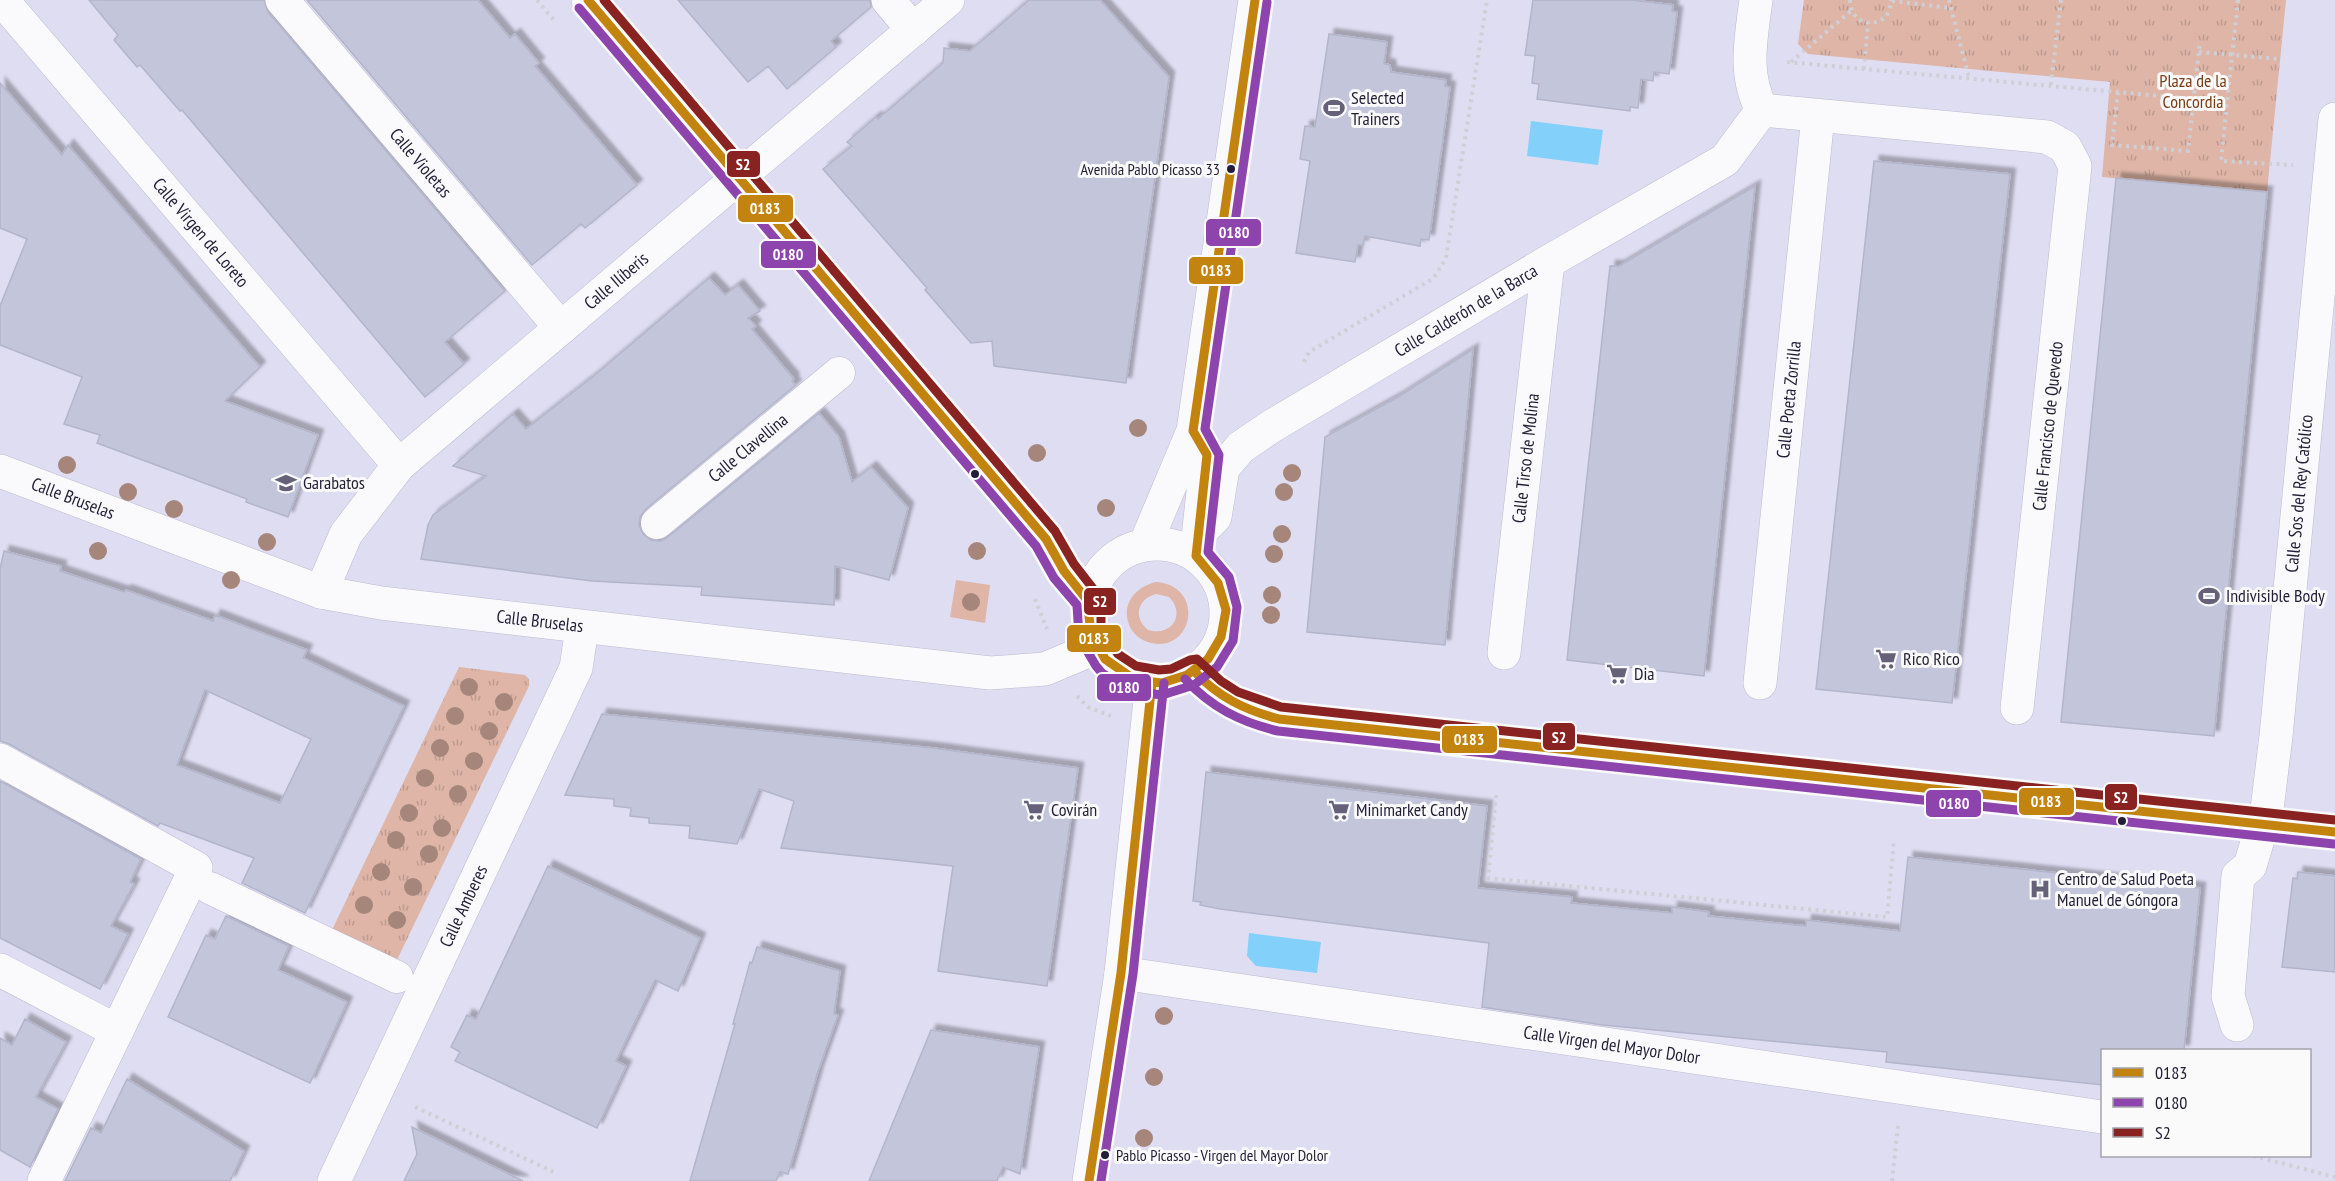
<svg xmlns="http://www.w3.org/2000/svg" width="2335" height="1181" font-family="'PT Sans Narrow',sans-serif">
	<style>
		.park { fill: url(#park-tufts) }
		.garden { fill: #deb5a7; fill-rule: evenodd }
		.water { fill: #83d0fa }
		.building { fill: #c3c6db; stroke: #b3b5ca; stroke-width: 1.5; fill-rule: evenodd; filter: url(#shadow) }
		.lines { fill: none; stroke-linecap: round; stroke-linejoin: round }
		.pedestrian-casing { stroke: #bcbacf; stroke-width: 33 }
		.minor-casing { stroke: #bcbacf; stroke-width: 34 }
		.tertiary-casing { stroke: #bcbacf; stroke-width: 34 }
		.secondary-casing { stroke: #bcbacf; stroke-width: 34 }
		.path { stroke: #d0cfd6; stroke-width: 4; stroke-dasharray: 3 4.5; stroke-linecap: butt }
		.pedestrian { stroke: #fafafd; stroke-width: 32 }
		.minor { stroke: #fafafd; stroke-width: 33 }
		.tertiary { stroke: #fafafd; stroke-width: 33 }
		.secondary { stroke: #fafafd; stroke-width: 33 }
		.bus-1-casing { stroke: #fafafa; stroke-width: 14 }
		.bus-2-casing { stroke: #fafafa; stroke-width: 14 }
		.bus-3-casing { stroke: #fafafa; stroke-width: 14 }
		.bus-1 { stroke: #c2840e; stroke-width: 9 }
		.bus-2 { stroke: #8e44ad; stroke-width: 9 }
		.bus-3 { stroke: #892321; stroke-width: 9 }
		.tree { fill: #a6867b }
		.bus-dot { fill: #231e36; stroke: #fafafa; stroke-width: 2 }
		.labels { text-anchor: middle; stroke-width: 6; stroke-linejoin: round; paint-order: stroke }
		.bus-label { font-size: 16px; fill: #231e36; stroke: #fafafa; text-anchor: end }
		.park-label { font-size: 18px; fill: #773f19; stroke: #fafafa }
		.poi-label { font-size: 18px; fill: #231e36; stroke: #fafafa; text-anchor: start }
		.street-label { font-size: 18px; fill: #231e36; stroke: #fafafa }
		.line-badge { stroke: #fafafa; stroke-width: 2 }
		.badge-label { font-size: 16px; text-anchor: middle; font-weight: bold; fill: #fff }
	</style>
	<defs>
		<pattern id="park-tufts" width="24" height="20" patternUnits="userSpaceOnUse" patternTransform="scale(1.5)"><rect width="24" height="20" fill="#deb5a7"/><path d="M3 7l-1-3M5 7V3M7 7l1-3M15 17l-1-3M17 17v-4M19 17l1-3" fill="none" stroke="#be9b90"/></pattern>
		<filter id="shadow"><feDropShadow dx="5.5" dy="-5.5" stdDeviation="1.5" flood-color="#0004"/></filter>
	</defs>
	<rect width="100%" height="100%" fill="#dfddf2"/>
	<path class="park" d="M1804,0H2286L2267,192L2102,177L2110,82L1808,54L1798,44Z
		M459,667L525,675L529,679V686L396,962L331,932Z"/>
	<path class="garden" d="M956,580L990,585L985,623L950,617Z
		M1156,582C1206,586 1193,653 1151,643C1142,641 1134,635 1130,627C1120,605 1135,587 1156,582ZM1156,594L1169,597C1186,614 1172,637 1148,630C1133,618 1137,599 1156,594Z"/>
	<path class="water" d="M1531,121L1603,130L1598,165L1527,156Z
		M1249,933L1321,942L1317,973L1256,966L1247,956Z"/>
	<path class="building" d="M89,0H264L268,12L505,291L445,342L464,364L425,397L182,110L180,111L140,65L137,67L114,40L118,35Z
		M307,0H478L510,38L515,34L539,63L535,66L637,185L585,228L581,224L532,265Z
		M678,0H870L871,7L831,41L836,47L787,89L768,66L748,82Z
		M1029,0H1100L1169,77L1126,383L994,366L992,341L971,343L925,290L927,288L823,169L852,146L847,142L876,117L878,119L943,63L944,48L970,51Z
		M1533,0H1631L1673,5L1672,11L1677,12L1669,74L1654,72L1653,81L1641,79L1638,108L1630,107V111L1537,99L1539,84L1532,83L1535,56L1525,55Z
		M1329,34L1387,42L1384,64L1390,65L1391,72L1446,80L1445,86L1450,87L1429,240L1421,239L1420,246L1365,236L1363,245H1358L1355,262L1296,253L1310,161L1300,159L1305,126L1315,127Z
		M0,83L62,155L68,145L260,367L225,401L318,435L288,517L246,502L247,499L97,443L100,435L64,424L82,377L0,345V306L27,239L0,228Z
		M1874,161L2010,174L1952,703L1816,689Z
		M2116,178L2267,192L2214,736L2061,722Z
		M1755,186L1704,676L1567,660L1610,266H1619Z
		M709,278L725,295L738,285L760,311L748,318L756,326L752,329L794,379L792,381L796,385L646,509L640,517L639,525L643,534L651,540L661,541L668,537L819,413L839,437L852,482L871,467L908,508L889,580L835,566L834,605L701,595L702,587L592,581L421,559L428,525L433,515L486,476L453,466L513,414L526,429L595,375Z
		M1473,349L1445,645L1307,632L1325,437L1398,397Z
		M4,551L61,566L60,571L124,592L126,590L213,621L215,615L307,650L303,658L404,706L305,913L242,883L254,858L160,823L158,826L9,744L0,741V569ZM205,690L311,739L280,803L177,765Z
		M602,714L933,748L1078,768L1047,986L938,971L953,866L781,848L794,801L759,789L737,844L689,838L690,826L649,823V818L630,816L631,808L614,806V799L565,795Z
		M1206,772L1487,806L1478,888L1572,897L1571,903L1672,913V907L1709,912L1708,916L1806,926V920L1900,931L1908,857L2200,888L2184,1050H2103V1085L1886,1062L1887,1052L1603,1025L1482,1007L1489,943L1220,909L1200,905L1201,902L1193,901Z
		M0,781L141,859L130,882L134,884L111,926L128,934L100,989L0,938Z
		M548,866L700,938L678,991L655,980L616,1061L626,1066L597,1128L455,1061L460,1052L451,1047L467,1015L476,1019Z
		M2298,872L2335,876V972L2282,967L2293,878L2297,879Z
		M226,916L289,946L278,970L347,1002L310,1083L168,1017L206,935L215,939Z
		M757,947L840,971L834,1014L838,1015L818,1071L788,1174L780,1172L776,1181H690L735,1024H733L750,962L752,963Z
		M25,1019L66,1042L36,1097L58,1109L30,1167L0,1150V1038L12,1045Z
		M931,1030L1039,1047L1020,1174L1003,1167L997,1181H869Z
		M127,1079L244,1151L230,1181H65L91,1128L101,1133Z
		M412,1127L523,1181H404L417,1154Z"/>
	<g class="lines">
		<defs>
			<g id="pedestrian">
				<path id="s1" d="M657,523L839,373"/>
				<path d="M210,888L397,977"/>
			</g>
			<g id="minor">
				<path id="s2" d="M2,0L399,465"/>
				<path id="s3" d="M282,0L561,328"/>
				<path d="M888,0L913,30"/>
				<path d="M1756,0C1751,38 1743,75 1762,110"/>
				<path d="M1762,110L2047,137L2065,147L2075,166L2017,708"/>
				<path id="s4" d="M1204,528L1215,517L1223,468L1241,447L1272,426L1548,262L1725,160L1762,110"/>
				<path id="s5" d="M321,592L346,534L399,465L948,0"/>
				<path id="s6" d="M1504,653L1548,262"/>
				<path id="s7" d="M1760,683L1818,116"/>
				<path d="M0,760L196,868L44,1181"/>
				<path d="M0,970L117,1031"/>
				<path id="s8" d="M334,1181L576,668L582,628"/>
			</g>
			<g id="tertiary">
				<path id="s9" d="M0,471L321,592L381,603L990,673L1045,669L1097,647"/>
				<path id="s10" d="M1121,973L2102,1117"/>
				<path id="s11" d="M2237,1025L2228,996L2238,876L2250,866L2267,809L2276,736L2335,119"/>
			</g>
			<path id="secondary" d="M588,0L1034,525L1046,539L1065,573L1089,602
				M1193,431L1207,455L1196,556
				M1088 613a69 69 0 1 1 138 0a69 69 0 1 1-138 0Z
				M1145,545L1193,431L1255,0
				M1194,671C1220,701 1242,710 1279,719L2335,832
				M1089,1181L1121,973L1152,682"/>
		</defs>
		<use href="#pedestrian" class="pedestrian-casing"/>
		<use href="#minor" class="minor-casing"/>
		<use href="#tertiary" class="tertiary-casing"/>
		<use href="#secondary" class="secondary-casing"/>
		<path class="path" d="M537,0L554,20
			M1850,0C1850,30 1891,31 1891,0
			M1949,0L1969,78
			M2238,0L2221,161L2293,165
			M1892,1L1951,8
			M2199,52L2280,59
			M1787,62L2194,99
			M1791,62L1851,11
			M1864,69L1868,23
			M2051,85L2061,0
			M2118,92L2112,145L2188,151L2200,41
			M1304,362L1309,352L1434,278L1446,258L1487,0
			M1035,599L1047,629
			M1077,696L1088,707L1111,716
			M1496,795L1488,878L1887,917L1894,840
			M415,1107L556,1173
			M2253,1156L2335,1177
			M1892,1181L1898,1126"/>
		<use href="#pedestrian" class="pedestrian"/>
		<use href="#minor" class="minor"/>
		<use href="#tertiary" class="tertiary"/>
		<use href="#secondary" class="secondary"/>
		<defs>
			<path id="bus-1" d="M588,0L1046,539L1064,571L1087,600L1091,633L1105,659L1135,680L1162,683L1187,675L1208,659L1221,637L1226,610L1218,583L1196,556L1207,455L1193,431L1255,0
				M1194,671C1218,697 1245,710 1279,719L2335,832
				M1089,1181L1121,973L1152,682"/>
			<path id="bus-2" d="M579,8L1036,546L1054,578L1077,605L1079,637L1096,666L1102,673L1130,691L1162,695L1194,685L1217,667L1233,641L1237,607L1229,577L1208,552L1219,455L1205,429L1267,2
				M1185,679C1211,707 1240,722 1278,731L2334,844
				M1101,1181L1133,974L1164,683"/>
			<path id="bus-3" d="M604,0L1055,531L1074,564L1098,595L1101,605V624L1105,636L1118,654L1136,666L1159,670L1171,669L1190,660L1197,659L1221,681L1238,692L1281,707L2335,820"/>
		</defs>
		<use href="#bus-1" class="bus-1-casing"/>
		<use href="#bus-2" class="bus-2-casing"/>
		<use href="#bus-3" class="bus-3-casing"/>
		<use href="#bus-1" class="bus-1"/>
		<use href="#bus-2" class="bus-2"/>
		<use href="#bus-3" class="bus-3"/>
	</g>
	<g class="tree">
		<circle cx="1138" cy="428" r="9"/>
		<circle cx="1037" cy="453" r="9"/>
		<circle cx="67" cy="465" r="9"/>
		<circle cx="1292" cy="473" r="9"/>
		<circle cx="128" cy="492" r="9"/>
		<circle cx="1284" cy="492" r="9"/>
		<circle cx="1106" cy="508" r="9"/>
		<circle cx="174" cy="509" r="9"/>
		<circle cx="1282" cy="534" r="9"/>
		<circle cx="267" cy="542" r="9"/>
		<circle cx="98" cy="551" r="9"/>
		<circle cx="977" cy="551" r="9"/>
		<circle cx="1274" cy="554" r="9"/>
		<circle cx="231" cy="580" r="9"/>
		<circle cx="1272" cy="595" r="9"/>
		<circle cx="971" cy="602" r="9"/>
		<circle cx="1271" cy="615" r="9"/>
		<circle cx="469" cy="687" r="9"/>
		<circle cx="504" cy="702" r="9"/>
		<circle cx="455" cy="716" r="9"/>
		<circle cx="489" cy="731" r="9"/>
		<circle cx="440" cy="748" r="9"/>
		<circle cx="474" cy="761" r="9"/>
		<circle cx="425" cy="778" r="9"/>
		<circle cx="458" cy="794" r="9"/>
		<circle cx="409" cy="813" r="9"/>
		<circle cx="442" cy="828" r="9"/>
		<circle cx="396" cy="840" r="9"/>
		<circle cx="429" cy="854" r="9"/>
		<circle cx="381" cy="872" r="9"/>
		<circle cx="413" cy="887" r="9"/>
		<circle cx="364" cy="905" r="9"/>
		<circle cx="397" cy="920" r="9"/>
		<circle cx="1164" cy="1016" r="9"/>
		<circle cx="1154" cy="1077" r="9"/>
		<circle cx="1144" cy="1138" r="9"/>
	</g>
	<defs>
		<symbol id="stadium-bare" viewBox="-9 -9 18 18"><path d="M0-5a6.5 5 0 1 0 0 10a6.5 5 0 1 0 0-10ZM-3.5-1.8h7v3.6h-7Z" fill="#656178" stroke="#fafafa" stroke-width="2.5" paint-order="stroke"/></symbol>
		<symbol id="school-bare" viewBox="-9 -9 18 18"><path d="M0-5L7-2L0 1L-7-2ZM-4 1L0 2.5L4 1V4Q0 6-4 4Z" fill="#656178" stroke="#fafafa" stroke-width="2.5" paint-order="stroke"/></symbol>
		<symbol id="supermarket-bare" viewBox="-9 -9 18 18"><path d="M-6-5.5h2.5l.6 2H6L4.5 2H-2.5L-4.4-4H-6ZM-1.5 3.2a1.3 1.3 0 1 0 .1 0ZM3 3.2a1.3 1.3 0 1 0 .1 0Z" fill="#656178" stroke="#fafafa" stroke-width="2.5" paint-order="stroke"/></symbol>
		<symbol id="hospital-bare" viewBox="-9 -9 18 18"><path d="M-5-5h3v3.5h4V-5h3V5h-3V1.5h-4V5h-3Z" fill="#656178" stroke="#fafafa" stroke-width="2.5" paint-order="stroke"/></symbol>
	</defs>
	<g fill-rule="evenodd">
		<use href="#stadium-bare" x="1319" y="93" width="30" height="30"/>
		<use href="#school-bare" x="271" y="468" width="30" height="30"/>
		<use href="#stadium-bare" x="2194" y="581" width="30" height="30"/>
		<use href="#supermarket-bare" x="1871" y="644" width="30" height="30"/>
		<use href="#supermarket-bare" x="1602" y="659" width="30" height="30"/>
		<use href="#supermarket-bare" x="1019" y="795" width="30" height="30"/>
		<use href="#supermarket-bare" x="1324" y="795" width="30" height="30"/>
		<use href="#hospital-bare" x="2025" y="874" width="30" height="30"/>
	</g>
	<g class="bus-dot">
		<circle cx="1231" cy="169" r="5"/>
		<circle cx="975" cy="474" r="5"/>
		<circle cx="2122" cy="821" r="5"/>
		<circle cx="1105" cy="1155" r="5"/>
	</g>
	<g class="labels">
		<g class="bus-label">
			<text x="1220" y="175">Avenida Pablo Picasso 33</text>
			<text x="1116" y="1161" text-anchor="start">Pablo Picasso - Virgen del Mayor Dolor</text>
		</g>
		<g class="park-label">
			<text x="2193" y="87">Plaza de la<tspan x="2193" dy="21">Concordia</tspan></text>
		</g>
		<g class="poi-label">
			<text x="1351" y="104">Selected<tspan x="1351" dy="21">Trainers</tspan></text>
			<text x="303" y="489">Garabatos</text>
			<text x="2226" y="602">Indivisible Body</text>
			<text x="1903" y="665">Rico Rico</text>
			<text x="1634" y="680">Dia</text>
			<text x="1051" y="816">Covirán</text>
			<text x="1356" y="816">Minimarket Candy</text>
			<text x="2057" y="885">Centro de Salud Poeta<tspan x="2057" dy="21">Manuel de Góngora</tspan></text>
		</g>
		<g class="street-label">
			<text dy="6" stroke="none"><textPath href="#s3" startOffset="214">Calle Violetas</textPath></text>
			<text dy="6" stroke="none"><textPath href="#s2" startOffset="306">Calle Virgen de Loreto</textPath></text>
			<text dy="6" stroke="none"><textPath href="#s5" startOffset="435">Calle Ilíberis</textPath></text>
			<text dy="6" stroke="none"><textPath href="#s4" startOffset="356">Calle Calderón de la Barca</textPath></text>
			<text dy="6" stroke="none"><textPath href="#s7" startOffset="285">Calle Poeta Zorrilla</textPath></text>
			<text transform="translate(2048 426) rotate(-84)" y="6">Calle Francisco de Quevedo</text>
			<text dy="6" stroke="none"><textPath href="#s1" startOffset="118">Calle Clavellina</textPath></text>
			<text dy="6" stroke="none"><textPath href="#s6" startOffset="196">Calle Tirso de Molina</textPath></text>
			<text dy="6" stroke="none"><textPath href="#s11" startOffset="543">Calle Sos del Rey Católico</textPath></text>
			<text dy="6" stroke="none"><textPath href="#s9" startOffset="78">Calle Bruselas</textPath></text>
			<text dy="6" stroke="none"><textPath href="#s9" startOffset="564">Calle Bruselas</textPath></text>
			<text dy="6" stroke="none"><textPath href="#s8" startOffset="304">Calle Amberes</textPath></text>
			<text dy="6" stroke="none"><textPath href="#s10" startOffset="496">Calle Virgen del Mayor Dolor</textPath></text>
		</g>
	</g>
	<g class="line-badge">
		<rect x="726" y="150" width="35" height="28" rx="6" fill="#892321"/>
		<rect x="737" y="194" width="57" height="29" rx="6" fill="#c2840e"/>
		<rect x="1205" y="218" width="57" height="29" rx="6" fill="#8e44ad"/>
		<rect x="760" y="240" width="57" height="29" rx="6" fill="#8e44ad"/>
		<rect x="1188" y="256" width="56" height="29" rx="6" fill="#c2840e"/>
		<rect x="1083" y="587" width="34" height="29" rx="6" fill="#892321"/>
		<rect x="1066" y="624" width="56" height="29" rx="6" fill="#c2840e"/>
		<rect x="1096" y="673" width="56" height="29" rx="6" fill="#8e44ad"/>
		<rect x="1542" y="722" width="34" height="29" rx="6" fill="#892321"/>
		<rect x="1441" y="725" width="57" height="29" rx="6" fill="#c2840e"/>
		<rect x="2104" y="783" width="34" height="28" rx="6" fill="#892321"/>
		<rect x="2018" y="787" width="57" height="29" rx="6" fill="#c2840e"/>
		<rect x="1925" y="789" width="57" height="29" rx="6" fill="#8e44ad"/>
	</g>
	<g class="badge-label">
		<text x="743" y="170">S2</text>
		<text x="765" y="214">0183</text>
		<text x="1234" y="238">0180</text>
		<text x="788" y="260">0180</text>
		<text x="1216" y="276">0183</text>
		<text x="1100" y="607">S2</text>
		<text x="1094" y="644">0183</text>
		<text x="1124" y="693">0180</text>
		<text x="1559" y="743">S2</text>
		<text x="1469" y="745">0183</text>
		<text x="2121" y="803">S2</text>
		<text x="2046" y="807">0183</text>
		<text x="1954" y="809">0180</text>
	</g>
	<rect x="2101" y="1049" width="210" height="108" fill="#fafafa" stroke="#a4a2ac" stroke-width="1.5"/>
	<rect x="2113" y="1068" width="30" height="9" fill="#c2840e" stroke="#a4a2ac" stroke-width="1.5"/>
	<text x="2155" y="1079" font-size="18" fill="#231e36">0183</text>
	<rect x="2113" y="1098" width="30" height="9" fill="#8e44ad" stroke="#a4a2ac" stroke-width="1.5"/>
	<text x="2155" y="1109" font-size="18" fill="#231e36">0180</text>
	<rect x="2113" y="1128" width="30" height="9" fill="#892321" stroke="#a4a2ac" stroke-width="1.5"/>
	<text x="2155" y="1139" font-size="18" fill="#231e36">S2</text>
</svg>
